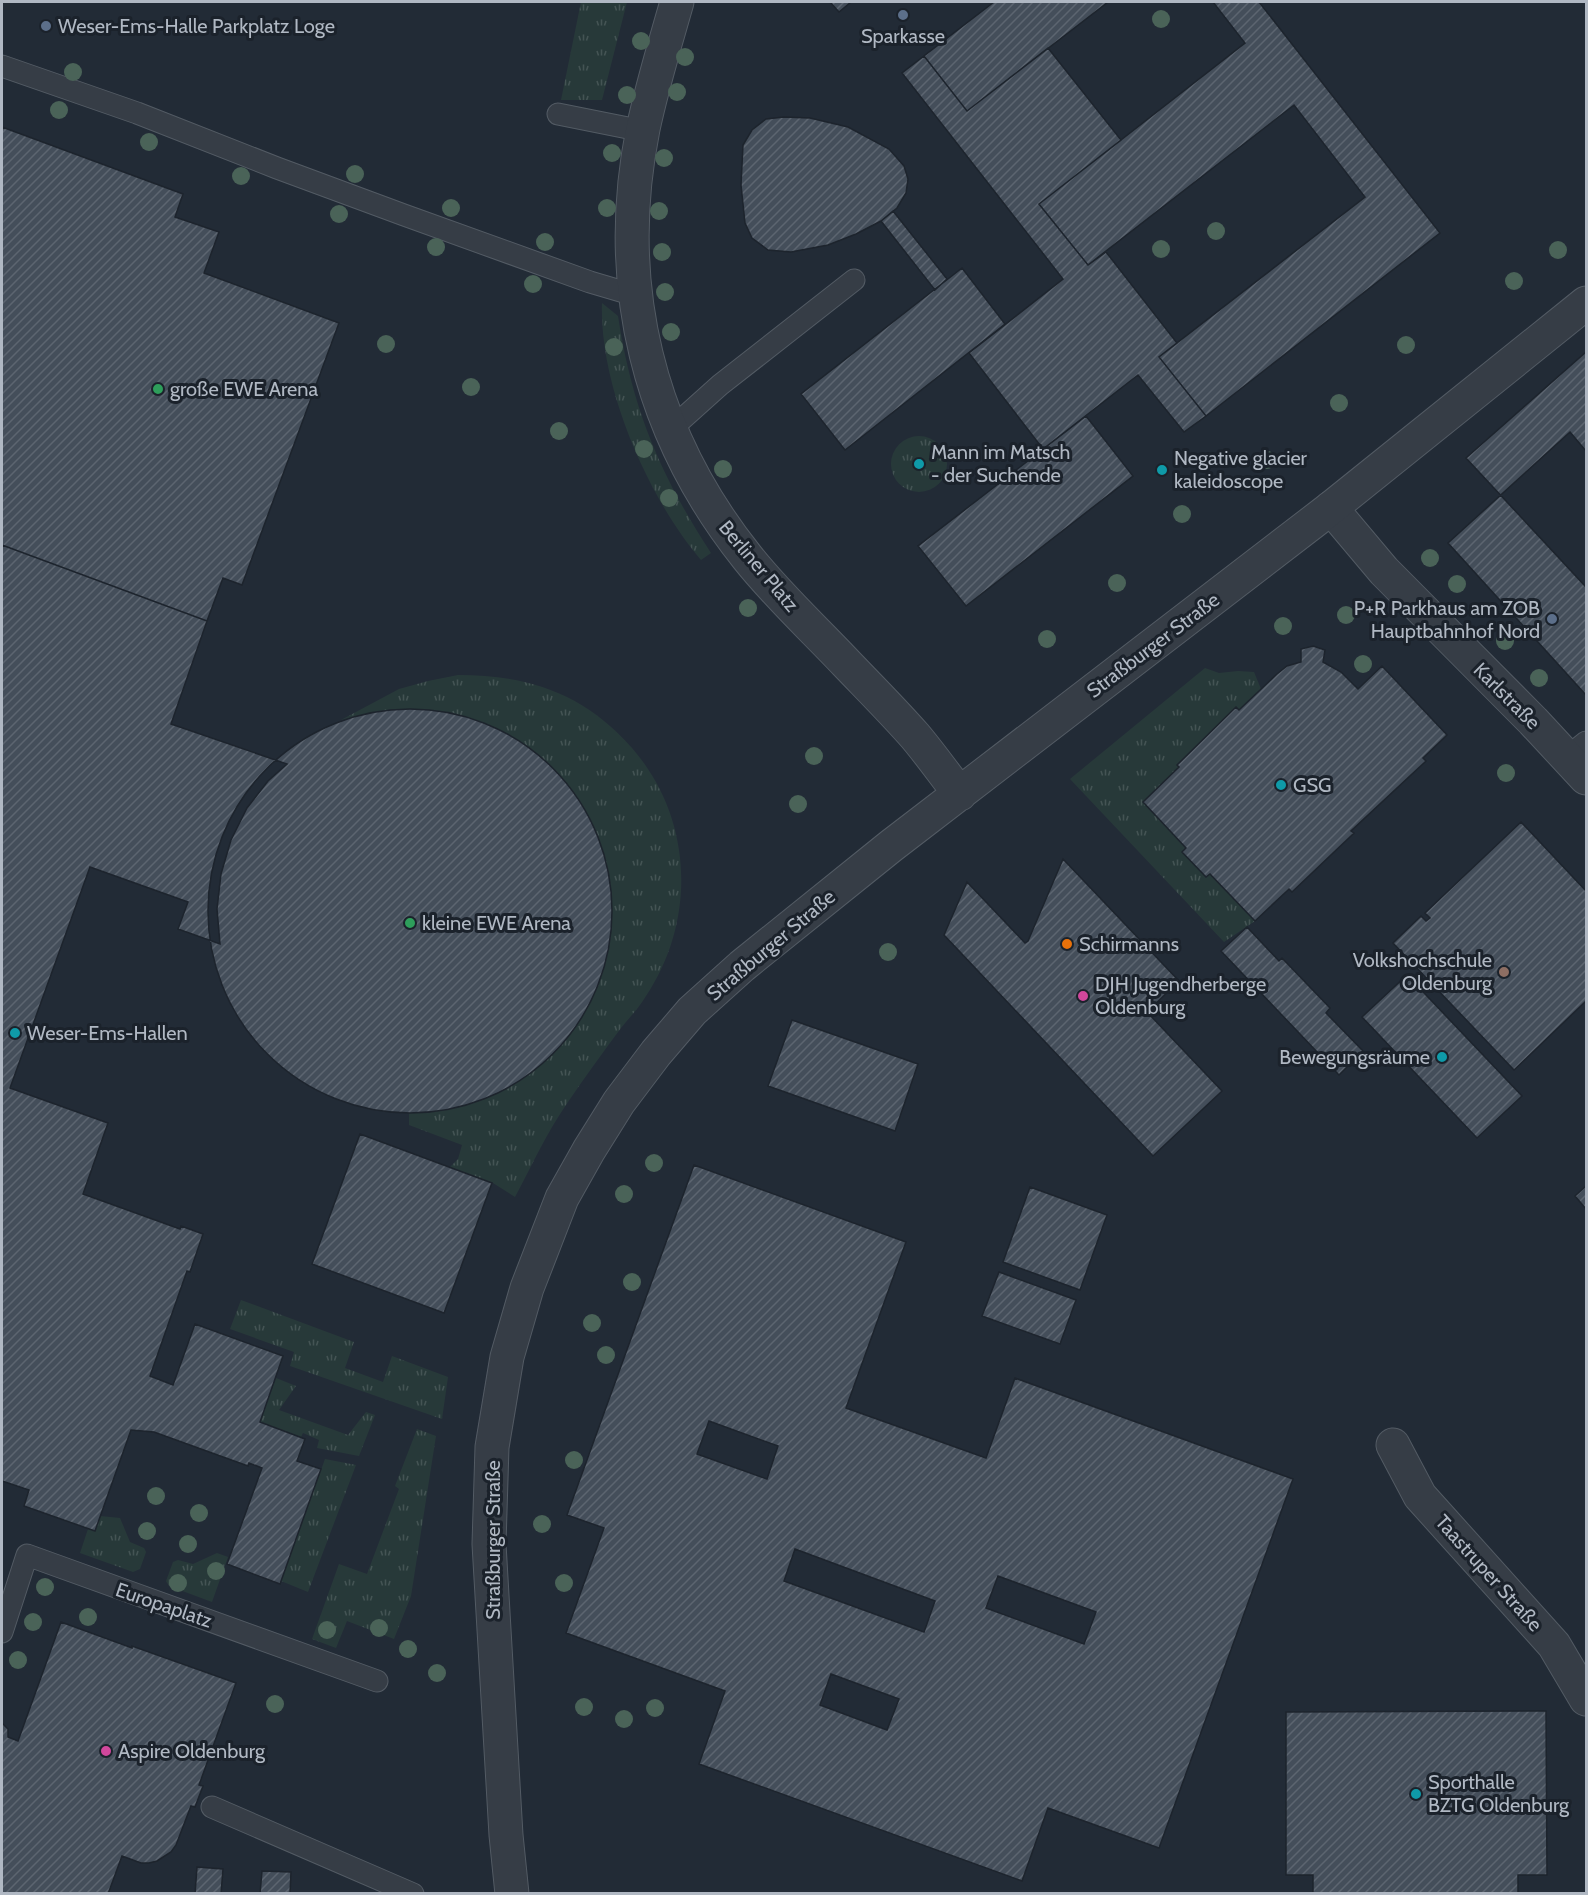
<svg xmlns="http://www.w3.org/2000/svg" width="1588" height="1895" font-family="Cabin,sans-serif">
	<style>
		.grass { fill: url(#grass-tufts) }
		.building { fill: url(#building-hatch); stroke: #1d242d; stroke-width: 1.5; fill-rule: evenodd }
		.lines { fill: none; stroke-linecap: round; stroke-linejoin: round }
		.service-casing { stroke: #535b64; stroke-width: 23 }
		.minor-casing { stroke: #535b64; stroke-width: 35 }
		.tertiary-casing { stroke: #535b64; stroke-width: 35 }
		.service { stroke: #363d46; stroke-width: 21 }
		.minor { stroke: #363d46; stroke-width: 33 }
		.tertiary { stroke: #363d46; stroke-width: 33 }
		.tree { fill: #4a6358 }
		.service-dot { fill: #5c6f8a; stroke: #1b222b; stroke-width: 2 }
		.leisure-dot { fill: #2e9e5b; stroke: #1b222b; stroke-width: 2 }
		.culture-dot { fill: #0f9aa8; stroke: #1b222b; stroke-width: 2 }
		.food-dot { fill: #e8710a; stroke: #1b222b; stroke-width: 2 }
		.education-dot { fill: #8d6e63; stroke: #1b222b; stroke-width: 2 }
		.hotel-dot { fill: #d1479c; stroke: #1b222b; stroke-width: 2 }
		.labels { text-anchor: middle; stroke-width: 6; stroke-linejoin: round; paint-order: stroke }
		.poi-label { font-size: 20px; fill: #b0b8c3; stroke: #1b222b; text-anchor: start }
		.street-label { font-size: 20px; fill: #b0b8c3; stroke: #1b222b }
	</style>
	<defs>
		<pattern id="grass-tufts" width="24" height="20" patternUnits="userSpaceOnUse" patternTransform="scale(1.5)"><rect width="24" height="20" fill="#273939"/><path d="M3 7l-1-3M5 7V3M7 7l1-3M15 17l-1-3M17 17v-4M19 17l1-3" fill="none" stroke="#445454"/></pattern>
		<pattern id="building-hatch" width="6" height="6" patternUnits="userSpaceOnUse" patternTransform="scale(1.5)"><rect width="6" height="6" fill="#444e5a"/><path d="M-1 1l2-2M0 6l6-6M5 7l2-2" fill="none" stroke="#5c6570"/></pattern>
	</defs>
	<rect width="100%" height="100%" fill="#222b36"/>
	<path class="grass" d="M581,2H627L602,100H561Z
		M602,303L618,316C632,408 660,475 711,553L701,560C648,498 599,386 602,303Z
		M891 464a28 28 0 1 1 56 0a28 28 0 1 1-56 0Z
		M1205,668L1219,673L1238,671L1254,672L1261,689L1239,710L1236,708L1177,765L1179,767L1143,802L1186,848L1183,852L1206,877L1210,874L1255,921L1224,942L1070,779Z
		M458,675C528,675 584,693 632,748C693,818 697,919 646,996C639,1008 629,1018 621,1028C603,1052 585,1077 568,1102C547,1132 532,1165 515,1197L493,1183L450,1167L458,1159L462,1145L409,1125V1113C427,1112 445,1111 463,1106C530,1088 585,1032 604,965C614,929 612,888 603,853C599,839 591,824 584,811C546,748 483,710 408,709C386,708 363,714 341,720L399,689L428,681Z
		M241,1300L354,1342L345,1368L383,1382L392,1356L448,1377L442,1419L290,1366L294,1352L230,1329Z
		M276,1378L296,1386L279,1410L348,1435L366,1412L375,1415L359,1456L317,1448L319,1440L303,1433L301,1437L260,1422Z
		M417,1429L436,1436L411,1596L394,1639L347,1621L336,1648L312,1639L339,1564L367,1574L399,1489L395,1486Z
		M325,1459L356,1465L308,1592L281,1581Z
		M100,1516L120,1518L130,1542L144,1548L146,1552L140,1569L133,1572L80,1553L88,1529L95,1531Z
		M217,1553L228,1557L212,1602L169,1586L166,1581L173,1562L178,1560L193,1564Z"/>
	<path class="building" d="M830,2H851L839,12Z
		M994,2H1108L967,111L924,56Z
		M1213,2H1259L1440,233L1206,416L1159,357L1365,197L1294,105L1088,265L1039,204L1245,43Z
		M1048,48L1121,140L1039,204L1088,265L1106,252L1177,343L1159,357L1206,416L1184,432L1138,375L1043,449L969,353L1063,279L902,73L924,56L967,111Z
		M784,117L810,118L848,127L889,149L904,166L908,179L906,193L897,208L881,221L856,234L828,245L791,252L768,250L752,238L745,223L741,185L743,145L752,130L766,119Z
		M2,127L183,194L175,217L219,232L204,273L339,323L242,585L223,578L207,621L2,545Z
		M893,211L947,279L935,290L881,221Z
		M962,268L1005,324L845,450L801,394Z
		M1586,352V587L1466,458Z
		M1086,416L1133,476L966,606L918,546Z
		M1570,432L1586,451V695L1448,543Z
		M2,545L207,621L171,724L287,764L268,781L247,808L231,840L221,874L217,909L220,944L178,929L188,902L90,867L10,1088L108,1123L83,1194L180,1229L181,1226L203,1234L190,1272L187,1271L150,1376L173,1385L195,1324L283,1356L260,1422L305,1439L297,1461L321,1469L280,1584L227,1564L262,1468L249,1463L248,1466L154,1432L131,1430L95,1531L24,1506L29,1490L2,1481Z
		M1313,646L1325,650L1323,662L1341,672L1358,689L1382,666L1447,735L1423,758L1426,761L1351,831L1354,833L1292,892L1289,889L1255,921L1210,874L1206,877L1182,852L1186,848L1143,802L1179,767L1177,765L1236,707L1239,710L1277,674L1287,666L1301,662V649Z
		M208 911a202 202 0 1 1 404 0a202 202 0 1 1-404 0Z
		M1521,822L1586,891V1001L1514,1070L1393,943L1421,916L1426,921L1430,918L1425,913Z
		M1063,859L1179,981L1147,1012L1222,1091L1153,1156L944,935L967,882L1025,943L1028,941Z
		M1247,927L1279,961L1282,958L1330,1008L1326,1013L1363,1051L1339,1075L1221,951Z
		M1407,975L1522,1096L1477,1138L1362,1017Z
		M792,1020L918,1064L895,1131L768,1086Z
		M360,1134L492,1183L444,1313L312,1264Z
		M694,1165L906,1242L846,1408L986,1458L1015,1378L1293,1479L1159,1848L1048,1808L1022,1881L699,1764L725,1691L566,1633L604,1528L567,1515ZM709,1421L778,1446L767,1479L697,1454ZM795,1549L935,1601L924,1632L784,1581ZM998,1576L1096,1612L1084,1644L986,1608ZM831,1674L899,1699L887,1730L820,1705Z
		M1586,1186V1209L1575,1196Z
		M1030,1187L1107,1215L1080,1290L1003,1262Z
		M999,1272L1076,1300L1060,1344L982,1316Z
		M61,1622L132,1648V1646L236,1683L199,1785L203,1786L195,1807L191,1806L176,1845L171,1852L157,1861L149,1863H141L122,1856L108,1894H2V1723L8,1729V1737L18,1741Z
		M1546,1711L1547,1875H1518V1894H1313V1875H1286V1712Z
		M197,1867L223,1869L221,1894H195Z
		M262,1871L291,1872L290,1894H260Z"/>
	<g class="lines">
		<defs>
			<path id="service" d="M2,66L137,113L277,168L404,215L590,282L634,295
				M558,114L643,131
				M671,429L720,385L854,280
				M1566,758L1586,742
				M2,1632L27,1555L377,1681
				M212,1807L413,1894"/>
			<path id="minor" d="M1331,508L1384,571L1533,721L1586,778
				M1393,1445L1420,1496L1554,1645L1586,1699"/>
			<path id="tertiary" d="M677,2C665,44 652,86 643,129C612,284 648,433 747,557C777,595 813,628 846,663C869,687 893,711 915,736C931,755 945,775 960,794
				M512,1894L506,1835L489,1544L492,1447L507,1357L527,1288L562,1198L589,1150L619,1102L656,1053L692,1011L742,966L891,846L1331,508L1586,303"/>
		</defs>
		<use href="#service" class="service-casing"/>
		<use href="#minor" class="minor-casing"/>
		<use href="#tertiary" class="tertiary-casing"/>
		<use href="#service" class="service"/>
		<use href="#minor" class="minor"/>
		<use href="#tertiary" class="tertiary"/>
	</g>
	<g class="tree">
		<circle cx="1161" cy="19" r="9"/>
		<circle cx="641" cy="41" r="9"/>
		<circle cx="685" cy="57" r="9"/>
		<circle cx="73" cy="72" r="9"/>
		<circle cx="677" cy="92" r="9"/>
		<circle cx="627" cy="95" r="9"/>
		<circle cx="59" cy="110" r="9"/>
		<circle cx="149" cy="142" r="9"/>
		<circle cx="612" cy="153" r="9"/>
		<circle cx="664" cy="158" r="9"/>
		<circle cx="355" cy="174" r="9"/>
		<circle cx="241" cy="176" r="9"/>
		<circle cx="451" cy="208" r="9"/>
		<circle cx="607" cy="208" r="9"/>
		<circle cx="659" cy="211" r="9"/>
		<circle cx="339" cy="214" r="9"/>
		<circle cx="1216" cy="231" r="9"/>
		<circle cx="545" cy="242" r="9"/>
		<circle cx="436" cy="247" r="9"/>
		<circle cx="1161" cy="249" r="9"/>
		<circle cx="1558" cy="250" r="9"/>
		<circle cx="662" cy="252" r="9"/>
		<circle cx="1514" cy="281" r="9"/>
		<circle cx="533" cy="284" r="9"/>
		<circle cx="665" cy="292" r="9"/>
		<circle cx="671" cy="332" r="9"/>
		<circle cx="386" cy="344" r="9"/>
		<circle cx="1406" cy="345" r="9"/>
		<circle cx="614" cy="347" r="9"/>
		<circle cx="471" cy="387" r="9"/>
		<circle cx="1339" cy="403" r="9"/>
		<circle cx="559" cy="431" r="9"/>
		<circle cx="644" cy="449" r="9"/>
		<circle cx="1267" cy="460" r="9"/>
		<circle cx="723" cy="469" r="9"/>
		<circle cx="669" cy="498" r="9"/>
		<circle cx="1182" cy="514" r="9"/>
		<circle cx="1430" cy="558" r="9"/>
		<circle cx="1117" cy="583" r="9"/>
		<circle cx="1457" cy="584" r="9"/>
		<circle cx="748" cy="608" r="9"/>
		<circle cx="1346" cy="615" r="9"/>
		<circle cx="1283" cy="626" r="9"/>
		<circle cx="1047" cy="639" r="9"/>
		<circle cx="1505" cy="641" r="9"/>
		<circle cx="1363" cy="664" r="9"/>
		<circle cx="1539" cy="678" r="9"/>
		<circle cx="814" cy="756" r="9"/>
		<circle cx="1506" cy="773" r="9"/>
		<circle cx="798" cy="804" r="9"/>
		<circle cx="888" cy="952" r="9"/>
		<circle cx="654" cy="1163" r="9"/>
		<circle cx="624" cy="1194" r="9"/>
		<circle cx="632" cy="1282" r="9"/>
		<circle cx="592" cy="1323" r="9"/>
		<circle cx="606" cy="1355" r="9"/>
		<circle cx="574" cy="1460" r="9"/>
		<circle cx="156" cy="1496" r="9"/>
		<circle cx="199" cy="1513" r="9"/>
		<circle cx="542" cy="1524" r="9"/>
		<circle cx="147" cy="1531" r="9"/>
		<circle cx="188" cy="1544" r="9"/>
		<circle cx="216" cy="1571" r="9"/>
		<circle cx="178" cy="1583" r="9"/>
		<circle cx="564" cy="1583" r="9"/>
		<circle cx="45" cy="1587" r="9"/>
		<circle cx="88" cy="1617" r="9"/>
		<circle cx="33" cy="1622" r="9"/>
		<circle cx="379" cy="1628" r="9"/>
		<circle cx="327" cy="1630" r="9"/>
		<circle cx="408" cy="1649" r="9"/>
		<circle cx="18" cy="1660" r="9"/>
		<circle cx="437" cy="1673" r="9"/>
		<circle cx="275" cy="1704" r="9"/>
		<circle cx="584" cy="1707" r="9"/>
		<circle cx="655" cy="1708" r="9"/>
		<circle cx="624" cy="1719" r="9"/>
	</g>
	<g class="service-dot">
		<circle cx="903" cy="15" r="6"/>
		<circle cx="46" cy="26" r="6"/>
		<circle cx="1552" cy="619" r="6"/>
	</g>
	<g class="leisure-dot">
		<circle cx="158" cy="389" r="6"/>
		<circle cx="410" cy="923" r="6"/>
	</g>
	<g class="culture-dot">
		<circle cx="919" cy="464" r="6"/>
		<circle cx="1162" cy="470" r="6"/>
		<circle cx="1281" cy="785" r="6"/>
		<circle cx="15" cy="1033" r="6"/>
		<circle cx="1442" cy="1057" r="6"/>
		<circle cx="1416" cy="1794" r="6"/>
	</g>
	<circle class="food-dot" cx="1067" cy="944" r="6"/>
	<circle class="education-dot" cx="1504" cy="972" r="6"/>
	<g class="hotel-dot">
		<circle cx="1083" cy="996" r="6"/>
		<circle cx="106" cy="1751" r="6"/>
	</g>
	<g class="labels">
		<g class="poi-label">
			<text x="58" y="33">Weser-Ems-Halle Parkplatz Loge</text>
			<text x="903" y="43" text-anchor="middle">Sparkasse</text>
			<text x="170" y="396">große EWE Arena</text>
			<text x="931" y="459">Mann im Matsch<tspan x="931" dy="23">- der Suchende</tspan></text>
			<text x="1174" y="465">Negative glacier<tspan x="1174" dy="23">kaleidoscope</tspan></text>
			<text x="1540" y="615" text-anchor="end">P+R Parkhaus am ZOB<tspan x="1540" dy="23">Hauptbahnhof Nord</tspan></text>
			<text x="1293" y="792">GSG</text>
			<text x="422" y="930">kleine EWE Arena</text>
			<text x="1079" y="951">Schirmanns</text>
			<text x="1492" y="967" text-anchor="end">Volkshochschule<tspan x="1492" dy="23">Oldenburg</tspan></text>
			<text x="1095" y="991">DJH Jugendherberge<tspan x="1095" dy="23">Oldenburg</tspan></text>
			<text x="27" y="1040">Weser-Ems-Hallen</text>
			<text x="1430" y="1064" text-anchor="end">Bewegungsräume</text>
			<text x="118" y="1758">Aspire Oldenburg</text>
			<text x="1428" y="1789">Sporthalle<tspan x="1428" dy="23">BZTG Oldenburg</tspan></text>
		</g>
		<g class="street-label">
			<text transform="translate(759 566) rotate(50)" y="7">Berliner Platz</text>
			<text transform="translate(1153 645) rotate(-37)" y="7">Straßburger Straße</text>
			<text transform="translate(1507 696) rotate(45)" y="7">Karlstraße</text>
			<text transform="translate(771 945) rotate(-40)" y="7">Straßburger Straße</text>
			<text transform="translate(493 1540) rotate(-90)" y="7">Straßburger Straße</text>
			<text transform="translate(1489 1573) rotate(48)" y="7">Taastruper Straße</text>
			<text transform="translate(164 1605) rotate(19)" y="7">Europaplatz</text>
		</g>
	</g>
	<rect width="1588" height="1895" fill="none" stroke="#b0b8c3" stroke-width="6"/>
</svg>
